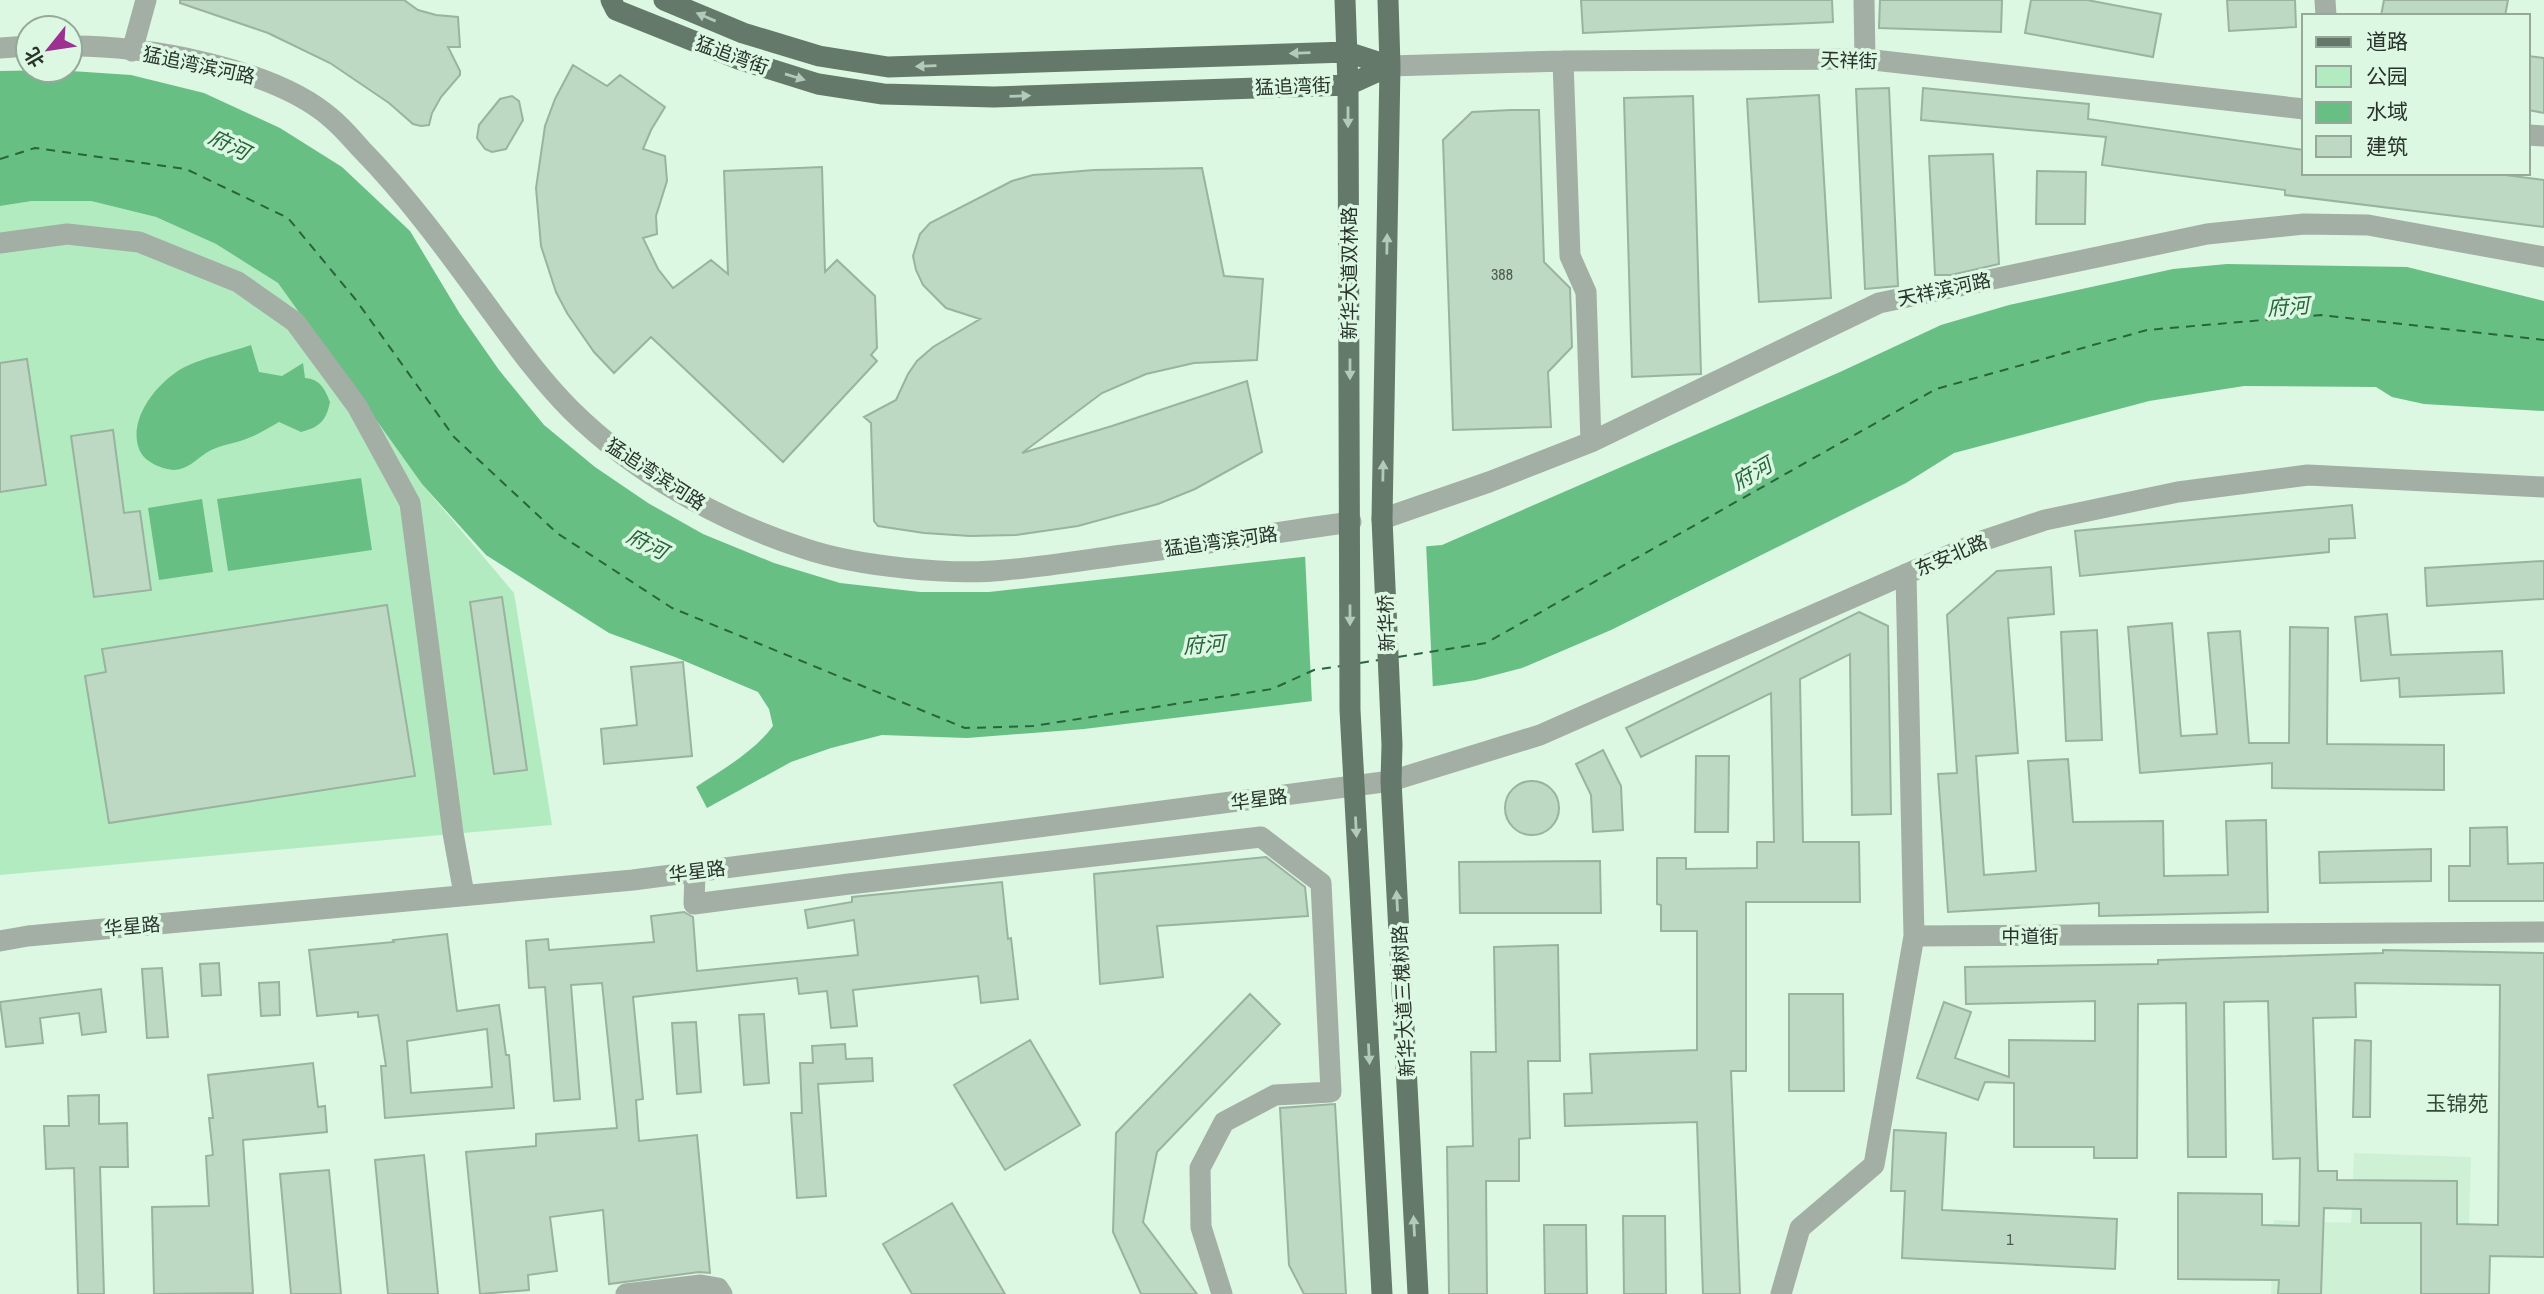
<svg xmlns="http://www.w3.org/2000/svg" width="2544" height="1294" font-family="'Archivo Narrow','Noto Sans SC',sans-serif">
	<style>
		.built { fill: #cef1d6 }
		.green { fill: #b3ebc1 }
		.water { fill: #68bf83 }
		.pier { fill: #dcf7e2 }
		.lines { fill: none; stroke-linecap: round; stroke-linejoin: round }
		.ferry { stroke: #28653d; stroke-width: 2; stroke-dasharray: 9 7; stroke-linecap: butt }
		.building { fill: #bdd8c3; stroke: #99b39f; stroke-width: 2; fill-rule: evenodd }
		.minor { stroke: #a3aea5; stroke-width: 21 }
		.major { stroke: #647969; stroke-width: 21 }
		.oneway { fill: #b2cbb8 }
		.labels { text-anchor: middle; stroke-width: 7; stroke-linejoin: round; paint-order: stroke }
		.number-label { font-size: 16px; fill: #4e5c51 }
		.street-label { font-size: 19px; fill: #29332b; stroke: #dcf7e2 }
		.water-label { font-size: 21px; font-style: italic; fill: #28653d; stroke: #dcf7e2 }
		.neighbourhood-label { font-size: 21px; fill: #344a39; stroke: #dcf7e2 }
	</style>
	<rect width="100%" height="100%" fill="#dcf7e2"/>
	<path class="built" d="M2354,1153L2471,1157L2467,1294H2271L2274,1220L2351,1223Z"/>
	<path class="green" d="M32,201H91L156,217L216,244L278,283L422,484L514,593L552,825L0,875V206Z"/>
	<path class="water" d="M56,70L131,75L204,93L280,128L342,167L410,231L460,314L499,370L544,425L595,467L648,503L703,534L774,563L840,583L920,592H989L1302,557L1442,545L1840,372L1941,325L2009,305L2173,269L2227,264L2407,267L2544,301V411L2424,404L2392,397L2376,387L2244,386L2149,401L1954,453L1906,483L1611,630L1522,668L1476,680L1443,685L1084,729L967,738L882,735L831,748L791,762L707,808L696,787C723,769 754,752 773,726L769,709L758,692L675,657L609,633L486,555L422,484L278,283L216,244L156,217L91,201H32L0,206V71Z
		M251,345L259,372L282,376L303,363L305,378C320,379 325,389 330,402C326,421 320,427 301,432L279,422C270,427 261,433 251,437C236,444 220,444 206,453C196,460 186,470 174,470C161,469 144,462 139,449C128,419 156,384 181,369C198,359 231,352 251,345Z
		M361,478L372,550L228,571L217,499Z
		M202,499L213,572L159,580L148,508Z"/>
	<path class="pier" d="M1426,543L1433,690L1312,704L1305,553Z"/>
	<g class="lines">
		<path class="ferry" d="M0,159L35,148L186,169L288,218L356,300L454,437L557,533L672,608L965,728L1033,726L1272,689L1314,670L1341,666
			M1398,657L1486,643L1936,389L2147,330L2321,315L2544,340
			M1360,663L1379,660"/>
	</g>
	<path class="building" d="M180,0H404L418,10L436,15L458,17L460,47H448L460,71V75L441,97L432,113L429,125L421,126L413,124L389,103L330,63L268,33L180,3Z
		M1581,0H1832L1833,22L1583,33Z
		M1880,0H2002L2001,32L1879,28Z
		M2031,0H2087L2161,14L2153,57L2025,33Z
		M2227,0H2295L2296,27L2229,31Z
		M2384,0H2508L2505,16H2381Z
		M2528,56L2544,58V113L2528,110Z
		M573,65L607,86L620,75L665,107L651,130L643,149L665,156L667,181L656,216L657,234L643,238L658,269L673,288L711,260L728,274L724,171L822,167L825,272L837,260L875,296L877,348L871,355L877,361L783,462L651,337L614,373L594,352L567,313L556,292L541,246L536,188L545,126L555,99Z
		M1889,88L1898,286L1865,289L1856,89Z
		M1923,88L2089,104L2088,119L2304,150V173H2490L2544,180V227L2285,195V190L2102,165L2106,137L1921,120Z
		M1819,95L1831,298L1759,302L1747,99Z
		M512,96L519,101L523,120L506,149L492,152L485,149L477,138L479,125L500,99Z
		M1693,96L1701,374L1632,377L1624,98Z
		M1511,110H1539L1544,262L1570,288L1572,347L1548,372L1551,427L1453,430L1443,140L1472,112Z
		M1993,154L1999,264L1951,275H1935L1929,156Z
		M1202,168L1224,276L1263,279L1257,360L1194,363L1146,374L1102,393L1022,453L1112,426L1247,381L1262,452L1195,489L1158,504L1078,526L1016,535L970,536L924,533L878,526L874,521L871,423L864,417L896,400L908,374L917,361L933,347L980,319L946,308L923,285L916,270L913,256L920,234L930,223L1012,181L1033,175L1094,170Z
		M2037,171L2086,172L2085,224H2036Z
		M27,359L46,485L0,492V363Z
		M113,430L124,513L140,511L151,590L94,597L71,436Z
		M2352,505L2355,538L2329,539V552L2080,576L2075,531Z
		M2544,561V599L2427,606L2425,568Z
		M2051,567L2054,614L2008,618L2018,753L1976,756L1984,875L2036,871L2028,761L2068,759L2073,822L2163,821L2164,876L2228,875L2226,821L2266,820L2268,912L2099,916V903L1948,912L1938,774L1957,773L1947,615L1997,571Z
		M502,597L527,770L494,774L470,602Z
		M387,605L415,776L109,823L85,676L106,672L102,649Z
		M1859,612L1888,626L1891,814L1852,815L1850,654L1800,679L1803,842H1859L1860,902H1746V1071H1731L1740,1294H1703L1697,1122L1565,1126L1564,1094L1592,1093L1590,1054L1697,1050V931H1661V905L1657,904V858H1686V869L1757,868V842H1774L1771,693L1641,757L1626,728Z
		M2387,614L2391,655L2502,651L2504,693L2400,697L2399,678L2361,681L2355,617Z
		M2172,623L2181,736L2217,734L2208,633L2240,631L2249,743H2289L2290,627L2328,628L2327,744L2444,745V790L2272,788V763L2140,773L2128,627Z
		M2097,630L2102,740L2066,741L2061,632Z
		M683,662L692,756L604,764L601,729L637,725L631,667Z
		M1603,750L1621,786L1623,830L1593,832L1591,795L1576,764Z
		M1696,756H1729L1728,832H1695Z
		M1505 808a27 27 0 1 1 54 0a27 27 0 1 1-54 0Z
		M2507,827L2508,864L2544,863V901H2449V866H2470V828Z
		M2431,849V881L2320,883L2319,852Z
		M1266,857L1305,887L1308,916L1157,926L1163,977L1100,984L1094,874Z
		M1600,861L1601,913H1460L1459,862Z
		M1002,882L1008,939L1011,938L1018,999L981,1003L978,976L853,990L857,1026L831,1028L827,991L799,994L797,978L633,997L643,1099L636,1100L639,1141L697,1135L710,1273L699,1272L609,1284L603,1210L550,1217L557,1271L528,1275L529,1290L480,1294L466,1152L536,1146V1134L617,1128L602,983L571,985L580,1099L554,1101L545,987L529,988L526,941L548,939L549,950L654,942L651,916L684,912L693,917L697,971L858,955L854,920L808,928L805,910L852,902V897Z
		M447,934L457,1011L499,1005L506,1055H509L514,1108L385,1118L381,1066H386L378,1015L358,1017V1012L317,1016L309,950L394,942L393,940ZM487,1029L492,1087L411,1093L407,1041Z
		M1558,945L1560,1061H1528L1530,1138L1519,1139V1181H1486L1487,1294H1449L1447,1147L1473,1146L1471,1052H1496L1494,947Z
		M2383,950L2544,953V1257L2490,1256L2489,1294H2421V1223H2361V1209L2324,1208L2321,1294H2278L2279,1280L2178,1279V1193L2262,1194V1225L2299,1226L2300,1158L2273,1159L2268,1001L2224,1002L2226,1157H2188L2186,1003L2138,1004L2137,1158H2094V1147H2014V1083L1985,1082L1978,1100L1917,1078L1944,1002L1971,1012L1955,1058L2009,1077V1040L2095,1041V1001L1966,1004L1965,967L2158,964V960L2383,953ZM2355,983L2500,985L2498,1225L2457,1224V1181L2337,1180V1171H2318L2313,1018L2356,1017Z
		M219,963L221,995L202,996L200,964Z
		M162,968L168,1037L147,1038L142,969Z
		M279,982L280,1015L261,1016L259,983Z
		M101,989L106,1032L82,1035L79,1013L40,1018L43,1043L6,1047L0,1002Z
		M1250,994L1280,1024L1157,1152L1143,1222L1197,1294H1141L1113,1232L1116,1133Z
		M1789,994H1843L1844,1091H1789Z
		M764,1014L769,1083L744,1085L739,1015Z
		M696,1022L701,1092L677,1094L672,1023Z
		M1030,1040L1080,1125L1005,1170L954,1085Z
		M2355,1040L2371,1041L2370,1117H2353Z
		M845,1044L846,1059L872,1058L873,1081L818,1084L826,1196L797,1198L791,1113H802L800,1063H813L812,1046Z
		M313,1063L318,1107L325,1106L327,1132L243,1140L253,1293L154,1294L152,1207L209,1206L206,1156L213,1155L209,1118H213L208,1075Z
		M99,1095V1124L127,1123L128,1167H100L104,1294H78L74,1168L46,1169L44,1126H69L68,1096Z
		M1335,1104L1346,1294H1304L1289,1265L1280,1108Z
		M1894,1130L1946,1133L1942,1210L2117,1219L2115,1269L1902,1258L1905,1191H1891Z
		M424,1155L438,1294H388L375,1160Z
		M329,1170L341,1294H291L280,1174Z
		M952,1203L1005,1294H912L883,1244Z
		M1623,1216H1665L1666,1294H1624Z
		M1544,1225H1586L1587,1294H1545Z"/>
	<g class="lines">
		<path class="minor" d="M1864,0L1865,59
			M2325,0L2326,16
			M70,46C144,45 274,68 331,118C342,127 352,139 362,150C407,196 445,248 483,300C511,338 538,377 571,410C636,474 719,521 806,549C857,566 951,576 1005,570C1042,567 1079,561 1115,556C1194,546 1272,533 1351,522
			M0,48L28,46
			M132,51L146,0
			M1563,61L1570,256L1586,292L1591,442
			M1390,66L1563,61L1865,59L2304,109
			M2528,135L2544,136
			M0,243L67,234L139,242L238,282L295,322L357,406L410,503L453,833L464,894
			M1382,519L1489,482L1591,442L1879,303L2207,234L2304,224L2368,225L2544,257
			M695,872L694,904L849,884L1261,837L1321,883L1331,1092L1275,1095L1224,1122L1200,1168L1201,1227L1222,1294
			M1914,936L2544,932
			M0,941L28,936L633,880L1391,781L1540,735L1979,542L2045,520L2178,492L2308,475L2544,487
			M626,1294L701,1285L718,1288L722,1294
			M1781,1294L1800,1228L1874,1165L1914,936L1906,574"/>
		<path class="major" d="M611,0L616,10L741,60L818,84L883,94L994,97L1348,85L1390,66
			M664,0L743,33L819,56L888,67L1347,52L1390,66
			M1345,0L1348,85L1350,710L1382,1294
			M1388,0L1390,66L1382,519L1392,745L1391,781L1418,1294"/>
	</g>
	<defs><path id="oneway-solid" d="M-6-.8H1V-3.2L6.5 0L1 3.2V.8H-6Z" transform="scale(1.75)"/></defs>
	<g class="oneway">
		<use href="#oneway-solid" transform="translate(706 17) rotate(-157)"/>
		<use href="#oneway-solid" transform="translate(1300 53) rotate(178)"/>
		<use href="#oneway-solid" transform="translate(926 66) rotate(178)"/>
		<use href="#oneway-solid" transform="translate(795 77) rotate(17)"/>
		<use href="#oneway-solid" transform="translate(1020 96) rotate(-2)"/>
		<use href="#oneway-solid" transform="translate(1348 117) rotate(90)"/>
		<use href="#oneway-solid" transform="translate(1387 244) rotate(-89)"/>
		<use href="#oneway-solid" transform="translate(1350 369) rotate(90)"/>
		<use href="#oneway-solid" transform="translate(1383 471) rotate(-89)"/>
		<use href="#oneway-solid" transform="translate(1350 615) rotate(90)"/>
		<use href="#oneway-solid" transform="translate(1356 827) rotate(87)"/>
		<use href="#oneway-solid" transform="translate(1397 901) rotate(-93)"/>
		<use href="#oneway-solid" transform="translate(1369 1054) rotate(87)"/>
		<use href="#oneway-solid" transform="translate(1414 1226) rotate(-93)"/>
	</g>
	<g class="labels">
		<g class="number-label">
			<text x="1502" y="280">388</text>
			<text x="2010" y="1245">1</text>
		</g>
		<g class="street-label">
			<text transform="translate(732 55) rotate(20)" y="7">猛追湾街</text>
			<text transform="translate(1849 60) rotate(2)" y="7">天祥街</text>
			<text transform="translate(199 65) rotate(12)" y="7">猛追湾滨河路</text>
			<text transform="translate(1293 86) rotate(-2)" y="7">猛追湾街</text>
			<text transform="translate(1349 273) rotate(-90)" y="7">新华大道双林路</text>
			<text transform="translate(1944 289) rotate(-12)" y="7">天祥滨河路</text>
			<text transform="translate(656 474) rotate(33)" y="7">猛追湾滨河路</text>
			<text transform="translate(1221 541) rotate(-8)" y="7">猛追湾滨河路</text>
			<text transform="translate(1951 555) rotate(-23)" y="7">东安北路</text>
			<text transform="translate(1386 623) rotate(-92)" y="7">新华桥</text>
			<text transform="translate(1259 799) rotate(-7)" y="7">华星路</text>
			<text transform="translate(697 871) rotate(-7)" y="7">华星路</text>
			<text transform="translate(132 926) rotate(-5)" y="7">华星路</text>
			<text x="2030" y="943">中道街</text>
			<text transform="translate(1403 1001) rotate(-93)" y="7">新华大道三槐树路</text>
		</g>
		<g class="water-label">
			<text transform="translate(229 145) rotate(26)" y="7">府河</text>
			<text transform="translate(2288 307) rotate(-4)" y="7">府河</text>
			<text transform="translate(1752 474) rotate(-30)" y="7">府河</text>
			<text transform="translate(647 544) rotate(27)" y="7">府河</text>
			<text transform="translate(1204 645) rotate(-4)" y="7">府河</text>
		</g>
		<g class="neighbourhood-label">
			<text x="2457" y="1111">玉锦苑</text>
		</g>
	</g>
	<rect x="2302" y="14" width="228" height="161" fill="#dcf7e2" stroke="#94a999" stroke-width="2"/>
	<rect x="2316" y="37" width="35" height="10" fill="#647969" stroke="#94a999" stroke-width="2"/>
	<text x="2366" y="49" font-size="21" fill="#29332b">道路</text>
	<rect x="2316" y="66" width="35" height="21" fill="#b3ebc1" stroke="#94a999" stroke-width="2"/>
	<text x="2366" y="84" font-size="21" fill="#29332b">公园</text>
	<rect x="2316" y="102" width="35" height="21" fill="#68bf83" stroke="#94a999" stroke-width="2"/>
	<text x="2366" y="119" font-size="21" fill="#29332b">水域</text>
	<rect x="2316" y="136" width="35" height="21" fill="#bdd8c3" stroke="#94a999" stroke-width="2"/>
	<text x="2366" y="154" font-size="21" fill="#29332b">建筑</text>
	<g transform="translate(49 49) rotate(240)"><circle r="33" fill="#dcf7e2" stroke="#94a999" stroke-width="2"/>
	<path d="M0-5L12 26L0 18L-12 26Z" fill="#9c3191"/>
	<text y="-10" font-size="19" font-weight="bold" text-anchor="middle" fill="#29332b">北</text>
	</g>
</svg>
